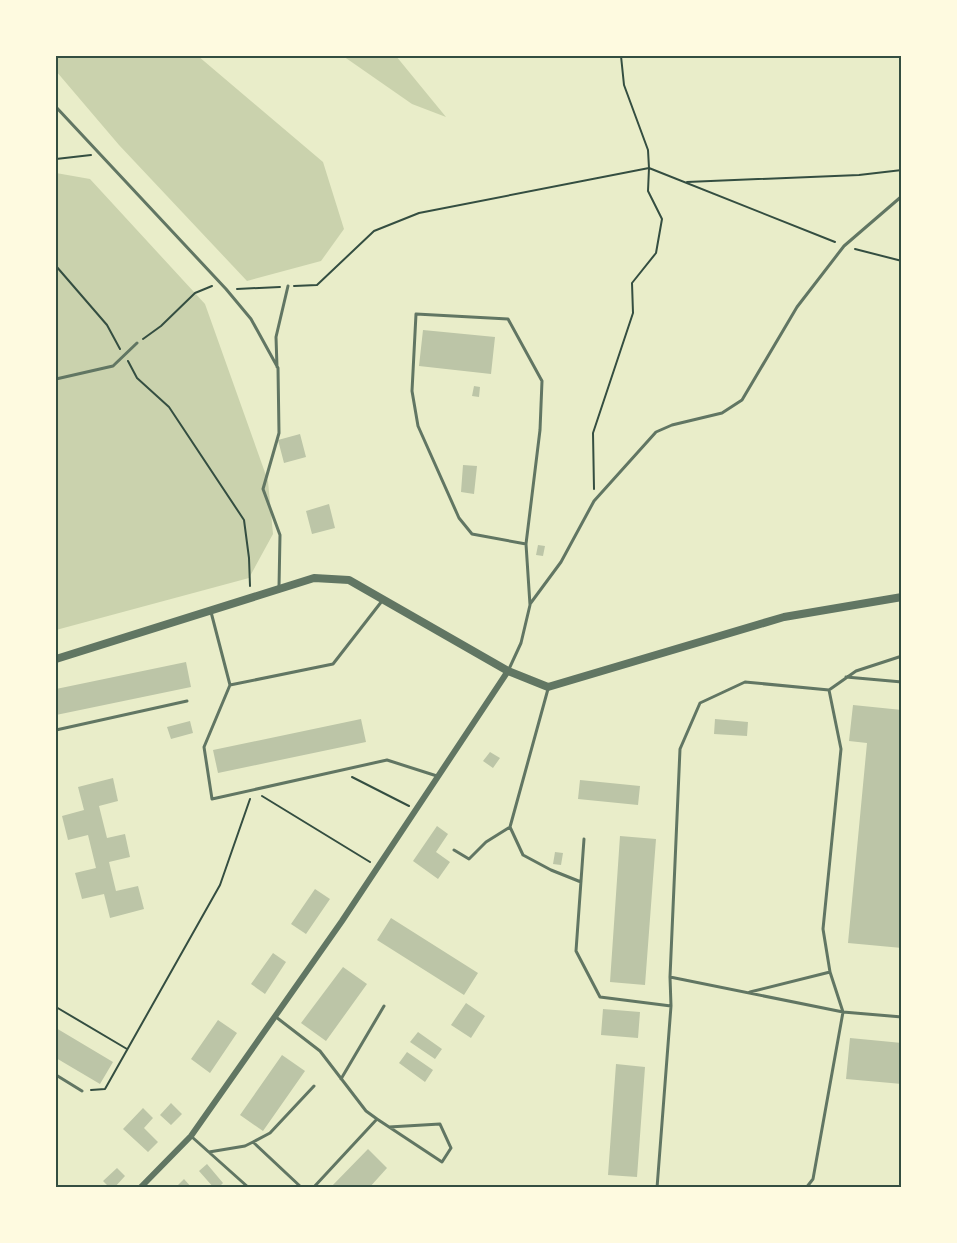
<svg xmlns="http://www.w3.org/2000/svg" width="957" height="1243" font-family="'Fira Sans Condensed',sans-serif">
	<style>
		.green { fill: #cad2ad }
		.building { fill: #bcc5a7 }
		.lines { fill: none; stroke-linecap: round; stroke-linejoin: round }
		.path { stroke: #344e41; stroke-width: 2 }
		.service { stroke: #617663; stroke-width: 3 }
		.minor { stroke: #617663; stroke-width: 6 }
		.tertiary { stroke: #617663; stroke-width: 8 }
		.neatline { fill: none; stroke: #344e41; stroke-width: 2 }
	</style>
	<rect width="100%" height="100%" fill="#e9edc9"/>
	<path class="green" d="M56,56H198L323,162L344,229L321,261L247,281L119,145L56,71Z
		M343,56H396L446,117L412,104Z
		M56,173L90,179L205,304L268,481L273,534L249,578L56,630Z"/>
	<path class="building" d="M423,330L495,337L491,374L419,366Z
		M474,386L480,387L479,397L472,396Z
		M300,434L306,457L284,463L278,440Z
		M463,465L477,466L474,494L461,492Z
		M329,504L335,528L312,534L306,511Z
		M538,545L545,546L543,556L536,555Z
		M186,662L191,687L56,715V689Z
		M853,705L902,710V948L848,943L867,743L849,741Z
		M361,719L366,742L218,773L213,750Z
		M715,719L748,722L747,736L714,734Z
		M190,721L193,733L171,739L167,727Z
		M490,752L500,758L493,768L483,761Z
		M113,778L118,801L99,806L107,838L125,834L130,857L109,862L116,891L138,886L144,909L110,918L104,894L82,899L75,873L96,868L88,835L68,840L62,816L84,810L78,787Z
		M580,780L640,786L638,805L578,799Z
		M437,826L448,834L436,852L450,862L438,879L413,861Z
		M620,836L656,839L645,985L610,982Z
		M555,852L563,853L561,865L553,864Z
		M315,889L330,899L306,934L291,924Z
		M391,918L478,973L464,995L377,940Z
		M273,953L286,962L265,994L251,984Z
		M343,967L367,984L326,1041L301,1023Z
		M466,1003L485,1016L471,1038L451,1025Z
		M603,1009L640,1012L638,1038L601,1035Z
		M218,1020L237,1033L210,1073L191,1059Z
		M56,1028L113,1062L100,1084L56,1058Z
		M418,1032L442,1049L435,1059L410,1042Z
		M850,1038L902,1043V1084L846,1079Z
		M407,1052L433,1070L425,1082L399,1063Z
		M282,1055L305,1071L263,1131L240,1115Z
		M616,1064L645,1067L637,1177L608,1175Z
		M171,1103L182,1114L171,1125L160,1115Z
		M143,1108L153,1118L144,1128L158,1142L148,1152L123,1129Z
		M368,1149L387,1168L369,1188H330Z
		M207,1164L223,1183L218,1188H214L199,1171Z
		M117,1168L125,1176L114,1188H110L103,1181Z
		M184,1179L192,1188H175Z"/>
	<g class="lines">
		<path class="path" d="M621,56L624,85L648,150L649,168L835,242
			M56,159L91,155
			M687,182L859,175L902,170
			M855,249L902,261
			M56,266L107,325L120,349
			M294,286L317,285L374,231L419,213L649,168L648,191L662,219L656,253L632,283L633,313L593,433L594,489
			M237,289L280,287
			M143,339L161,326L195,293L212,286
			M128,361L137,378L169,407L244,520L249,558L250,586
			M352,777L409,806
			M262,796L370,862
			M56,1007L127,1049
			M91,1090L105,1089L220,885L250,799"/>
		<path class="service" d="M56,107L226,289L251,319L278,368L279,433L263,489L280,535L279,587
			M277,367L276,337L288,286
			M56,379L113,366L137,343
			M530,604L561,562L594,501L656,432L672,425L722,413L742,400L797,307L844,246L902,196
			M211,612L230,685L333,664L382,601
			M509,669L521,643L530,605L526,544L540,430L542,381L508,319L416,314L412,391L418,426L459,518L472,534L526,544
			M846,677L902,682
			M230,685L204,747L212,799L387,760L437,776
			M548,689L510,827L523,855L551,870L581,882
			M56,730L187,701
			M584,839L576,951L600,997L671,1006
			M454,850L469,859L486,842L510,827
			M670,977L843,1012L902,1017
			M750,992L830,972
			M276,1017L320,1051L366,1111L377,1119L313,1188
			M56,1075L82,1091
			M341,1079L384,1006
			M377,1119L442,1162L451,1148L440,1124L389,1127
			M192,1137L249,1188
			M253,1142L270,1133L314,1086
			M209,1152L245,1146L253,1142L302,1188
			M657,1188L671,1006L670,977L680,749L700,703L745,682L829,690L856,671L902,656
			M806,1188L813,1179L843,1012L830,972L823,929L841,749L829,690"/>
		<path class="minor" d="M140,1188L191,1136L342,921L508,671"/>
		<path class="tertiary" d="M56,659L314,578L349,580L508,671L548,687L784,617L902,597"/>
	</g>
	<rect width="957" height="1243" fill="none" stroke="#fefae0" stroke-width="114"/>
	<rect x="57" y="57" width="843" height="1129" class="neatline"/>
</svg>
